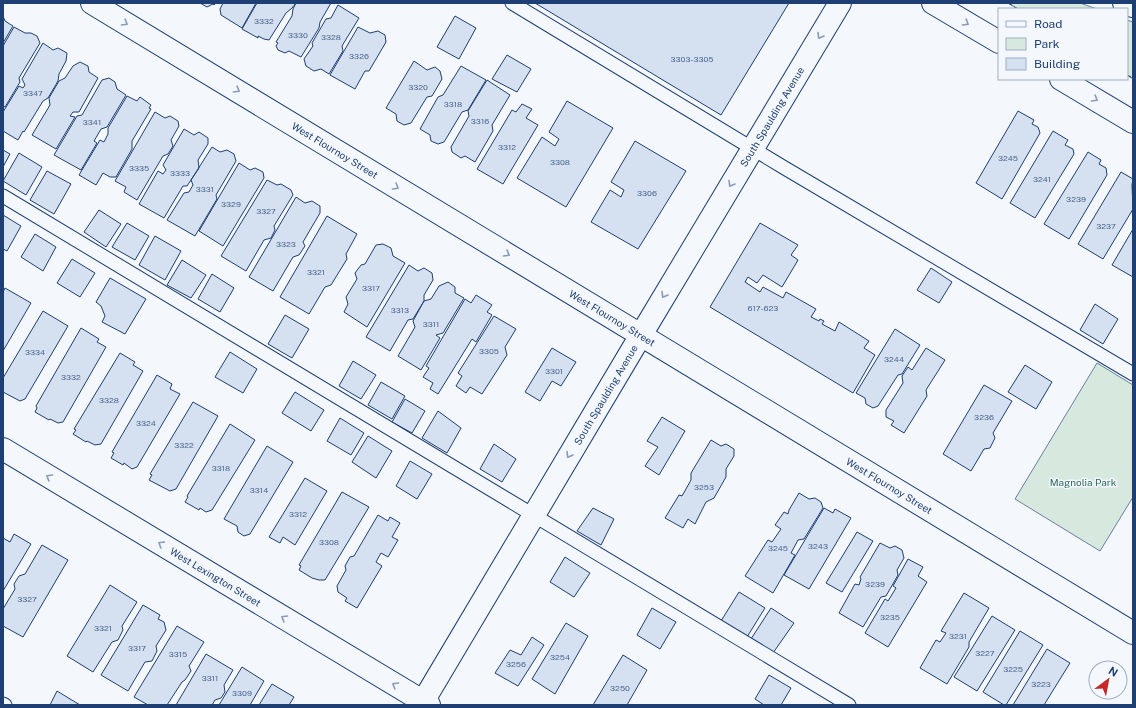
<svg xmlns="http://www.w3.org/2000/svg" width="1136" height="708" font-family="'Public Sans',sans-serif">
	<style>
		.green { fill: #d7e8df; stroke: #687fa3 }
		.building { fill: #d5e0f0; stroke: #1d3f73 }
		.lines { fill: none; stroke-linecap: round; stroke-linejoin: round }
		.service-casing { stroke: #1d3f73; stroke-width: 15 }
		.minor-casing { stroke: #1d3f73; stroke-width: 24 }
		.tertiary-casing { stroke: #1d3f73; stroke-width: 24 }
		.motorway-casing { stroke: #1d3f73; stroke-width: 24 }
		.service { stroke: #f4f7fb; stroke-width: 13 }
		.minor { stroke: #f4f7fb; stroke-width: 22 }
		.tertiary { stroke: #f4f7fb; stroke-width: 22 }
		.motorway { stroke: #f4f7fb; stroke-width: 22 }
		.fence { stroke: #1d3f73; stroke-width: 1; stroke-dasharray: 5 2; stroke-linecap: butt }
		.oneway { stroke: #889bb7 }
		.labels { text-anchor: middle; stroke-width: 3; stroke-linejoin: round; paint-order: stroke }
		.number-label { font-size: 8px; fill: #4b6792 }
		.street-label { font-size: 10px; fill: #1d3f73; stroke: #f4f7fb }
		.park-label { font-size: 10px; fill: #2c6c60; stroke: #f4f7fb }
	</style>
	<rect width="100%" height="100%" fill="#f4f7fb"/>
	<path class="green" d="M1008,3H1080L1097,9H1018Z
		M1127,20L1133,22V79L1127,75Z
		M1097,363L1133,385V497L1100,551L1015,499Z"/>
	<path class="building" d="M200,3H216L214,5L213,4L207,7Z
		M223,3H256L242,28L221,15L220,9Z
		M257,3H296L292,8L286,13L269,40L264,39L258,36V38L242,29Z
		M296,3H331L320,22L319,28L301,57L289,51L285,53L278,50L276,46L278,43L276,42L292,16L293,9Z
		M535,3H789L721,115Z
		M338,5L359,18L342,46L343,51L329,74L321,69L314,71L306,66L304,59L313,46L312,43L326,19L331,18Z
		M3,16L5,21L13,26L3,43Z
		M455,16L476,28L459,59L437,47Z
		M14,27L25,33H31L37,36L40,43L19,78L20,82L5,107L3,106V46Z
		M358,27L370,33L378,31L385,35L386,42L369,71H365L355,89L330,75Z
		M43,43L53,50L58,48L67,53L66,61L59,74L58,81L48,98L43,101L24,132L23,131L18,140L3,131V112L19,86L23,88L25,85L22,79Z
		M507,55L531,69L517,92L492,79Z
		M414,61L427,70L435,67L440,71L442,79L432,96L427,97L411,123L404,125L397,121L396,114L386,108Z
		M80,62L88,66L89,72L98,78L79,112H73L70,116L75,117L56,149L32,135L50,105L49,98L59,81L65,78L73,66Z
		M461,66L486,80L468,110L462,112L444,142L438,144L431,141L430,135L420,129L438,97L443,95Z
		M109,78L115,82L117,89L126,95L107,127L101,129L94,141L97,143L81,170L54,155L77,116L82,115L102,80Z
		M487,80L510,95L492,125L493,131L475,162L465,156L461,158L452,152L451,147L469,116L468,111Z
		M127,96L137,101L140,97L151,105L149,108L151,109L132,141V149L116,177H110L103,173L96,185L79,175L100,140L104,142L108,134V128Z
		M567,101L613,128L566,207L517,178L542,137L555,146L559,139L549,132Z
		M522,104L532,109L526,118L538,125L503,184L477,169L512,110L516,112Z
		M1018,111L1034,120L1032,124L1038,127L1040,133L1002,199L976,183Z
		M155,112L165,118L170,116L178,121L179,126L171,140L173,146L168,154L163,156L137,200L124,192L126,187L115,181Z
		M184,129L194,135L199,132L208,138V144L198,160L199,168L187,186H183L164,218L139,204L158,171L163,174L166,170L163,165Z
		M1053,131L1068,140L1065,145L1073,149L1074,154L1035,218L1010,203Z
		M635,141L686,171L638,249L591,222L610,190L621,197L624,190L611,182Z
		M212,147L220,152L227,150L234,154L236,161L216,195L217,199L195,236L167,220L184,193L189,192L193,185L191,180Z
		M3,150L10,154L3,167Z
		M1088,152L1101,160L1099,164L1106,168L1107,175L1069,239L1044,224Z
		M19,153L42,167L26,195L3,181Z
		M239,163L250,170L255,168L263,172L264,178L223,246L199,231Z
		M47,171L71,184L54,214L30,200Z
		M1121,172L1133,179L1132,185L1133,209L1103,259L1078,244Z
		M267,180L277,185L281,184L291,190L293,195L274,226L275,230L271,238L264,240L246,271L221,256Z
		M296,197L305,203L312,201L320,206V213L303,242L305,246L299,255L293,257L273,291L249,277Z
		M99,210L121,224L106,247L84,232Z
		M3,215L21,226L7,251L3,249Z
		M327,216L357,234L346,254L347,259L331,285L325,287L309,314L280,297Z
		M127,223L149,236L135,260L112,247Z
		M760,223L798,245L791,255L798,260L782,287L763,275L757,283L748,277L745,282L760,292L763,287L783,298L786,292L816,309L811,317L819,321L820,319L824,321L822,324L835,331L839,322L869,341L864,348L875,355L853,393L710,307Z
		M1133,229V277L1112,265Z
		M35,234L56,247L43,271L21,257Z
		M155,236L181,251L165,280L139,265Z
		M383,244L391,248L393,256L405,263L367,327L344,312L348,304L346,297L357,279L355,273L361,265L365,264L376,245Z
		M72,259L95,273L80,297L57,283Z
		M182,260L206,275L191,298L167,285Z
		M409,265L418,271L424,268L432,273L433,280L424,295V301L413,319L408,320L390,351L366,337Z
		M931,268L952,282L939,303L917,290Z
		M212,274L234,288L220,312L198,299Z
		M110,278L146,299L125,334L102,322L105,316L101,306L96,302Z
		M448,282L455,287V293L464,298L443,333L436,335L440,338L421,370L398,356L415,327L413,321L424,301L431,299L439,286Z
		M5,288L31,303L3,351V292Z
		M476,295L492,305L487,312L492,315L476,342L472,339L438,394L430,389L433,383L423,377L429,368L426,366L465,299L471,303Z
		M1095,304L1118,319L1103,344L1080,330Z
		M43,311L68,326L25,399L20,401L3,392V378Z
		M285,315L309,329L292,358L268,344Z
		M494,316L516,329L505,347L507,355L482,394L470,387L466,393L456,386L462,376L458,373Z
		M81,328L99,339L97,342L106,347L63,422L58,423L50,419L49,420L35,412L37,408L36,406Z
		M895,329L920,345L902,374L898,375L878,406L873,408L866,404L865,398L856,393Z
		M552,348L576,362L561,386L552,381L540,401L525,392Z
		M926,348L945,360L926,390L927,396L904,433L891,425L894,421L886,417V410L903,383L902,376L908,367L912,370Z
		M230,352L257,369L243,393L215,377Z
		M120,353L135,362L133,365L143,371L101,444L95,445L87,441L86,442L73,434L76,430L74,429Z
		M353,361L376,375L361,399L339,386Z
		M1025,365L1052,382L1036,409L1008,392Z
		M157,375L172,384L170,389L180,394L137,467L132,469L124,463L123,465L111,458L114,453L112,452Z
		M381,382L405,396L392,419L368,405Z
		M984,385L1012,401L993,433L995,438L990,448L984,449L971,471L943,454Z
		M295,392L324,410L311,431L282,413Z
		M405,399L425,411L412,433L392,422Z
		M193,402L218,416L176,489L170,491L149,480L152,475L150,474Z
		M438,411L461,428L447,453L422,438Z
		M662,417L685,431L659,475L645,466L658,447L647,441Z
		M340,418L364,433L351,455L327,441Z
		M230,424L255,440L212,510L206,512L200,508L199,510L185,502L188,497L187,496Z
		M368,436L392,451L376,478L352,462Z
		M711,440L721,446L726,444L734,449V456L726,469V477L714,498L706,502L695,524L688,519L683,528L665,518L679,495L682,496L691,480V473Z
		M494,444L516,459L502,482L480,469Z
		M267,446L293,462L250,534L244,536L238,532L237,526L224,519Z
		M410,461L432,474L417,499L396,486Z
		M305,478L327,491L295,545L283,537L280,543L269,537Z
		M342,492L369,507L325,580H319L312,578L299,570L301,566L299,565Z
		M799,493L809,499L815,498L821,502L823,508L804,539L798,540L791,553L795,555L773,593L745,576L768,540L772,542L781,529L775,525L784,512L788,514L789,510Z
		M593,508L614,519L601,545L577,531Z
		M824,508L833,513L835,509L851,518L809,589L784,575Z
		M378,515L388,521L390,517L400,523L392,537L398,540L388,557L381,553L376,562L382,566L357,608L345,601L347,598L338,592L337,586L346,570L345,566L350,557L354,556Z
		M857,532L873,541L842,592L826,583Z
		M14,534L31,544L3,591V538L10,542Z
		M880,543L890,548L895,546L902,550L904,558L897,570L898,575L886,596L881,597L863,627L839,613L855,584L859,585L861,579L860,577Z
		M42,545L68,560L23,637L3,626V609L15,589L14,584L19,576L25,574Z
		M565,557L590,573L574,597L550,582Z
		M908,559L923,567L918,576L927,582L888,647L865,633L885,599L888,601L896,588L893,586Z
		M110,585L137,602L122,626L123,630L118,640L112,642L93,672L67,656Z
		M739,592L765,608L747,637L721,621Z
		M964,593L989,608L969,642V647L947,684L920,668L936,640L940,642L946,633L941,631Z
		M143,605L160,615L158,619L164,622L166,630L156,646L157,651L152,661L145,662L128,691L101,675Z
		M652,608L676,622L660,649L637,635Z
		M771,608L794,623L773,653L751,639Z
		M992,616L1015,630L977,691L954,677Z
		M566,623L588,636L555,694L532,679Z
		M177,626L204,642L189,666L191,671L185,680L182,682L167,705H148L134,697Z
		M1020,631L1043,645L1006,705H1004L983,692Z
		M532,637L544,645L518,686L495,673L510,650L521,655Z
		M1047,649L1070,663L1044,705H1013Z
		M206,654L233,670L224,685L225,692L221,698L215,700L212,705H176Z
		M623,655L647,670L627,705H593Z
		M242,667L264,681L250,705H219Z
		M769,675L791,688L781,705H764L755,699Z
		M272,684L294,697L289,705H259Z
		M57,691L80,705H50Z"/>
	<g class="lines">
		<defs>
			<path id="service" d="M512,3L783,167L1133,374
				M3,196L849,705
				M3,704L5,705"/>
			<g id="minor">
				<path id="s1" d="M92,3L1133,633"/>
				<path id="s2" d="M3,449L429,705"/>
				<path id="s3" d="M421,705L641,335L840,3"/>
			</g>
			<path id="tertiary" d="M933,3L999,42
				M1061,79L1133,122"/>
			<path id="motorway" d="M1124,3L1133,6"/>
		</defs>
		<use href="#service" class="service-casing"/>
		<use href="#minor" class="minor-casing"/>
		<use href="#tertiary" class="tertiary-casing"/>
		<use href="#motorway" class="motorway-casing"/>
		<use href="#service" class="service"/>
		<use href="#minor" class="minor"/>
		<use href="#tertiary" class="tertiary"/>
		<use href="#motorway" class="motorway"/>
		<path class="fence" d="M1008,3L1018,9
			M1127,75L1133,78"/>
	</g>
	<defs><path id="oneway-chevron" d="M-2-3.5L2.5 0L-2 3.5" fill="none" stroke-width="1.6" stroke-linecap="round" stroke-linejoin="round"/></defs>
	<g class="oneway">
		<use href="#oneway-chevron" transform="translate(125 23) rotate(31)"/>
		<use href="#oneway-chevron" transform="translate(966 23) rotate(31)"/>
		<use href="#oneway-chevron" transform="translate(820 36) rotate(121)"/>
		<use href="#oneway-chevron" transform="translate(237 90) rotate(31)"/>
		<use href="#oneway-chevron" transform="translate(1095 99) rotate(31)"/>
		<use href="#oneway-chevron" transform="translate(731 184) rotate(121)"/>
		<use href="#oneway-chevron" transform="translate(396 187) rotate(31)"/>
		<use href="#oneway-chevron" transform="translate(507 254) rotate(31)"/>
		<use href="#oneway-chevron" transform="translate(664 295) rotate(121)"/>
		<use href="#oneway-chevron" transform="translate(569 455) rotate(121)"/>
		<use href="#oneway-chevron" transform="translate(49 477) rotate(-149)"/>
		<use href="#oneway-chevron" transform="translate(161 544) rotate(-149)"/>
		<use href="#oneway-chevron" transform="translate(284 618) rotate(-149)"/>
		<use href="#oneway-chevron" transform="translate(395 685) rotate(-149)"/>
	</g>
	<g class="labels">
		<g class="number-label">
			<text x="264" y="24">3332</text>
			<text x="298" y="38">3330</text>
			<text x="331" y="40">3328</text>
			<text x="359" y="59">3326</text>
			<text x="692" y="62">3303-3305</text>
			<text x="418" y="90">3320</text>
			<text x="33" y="96">3347</text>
			<text x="453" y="107">3318</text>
			<text x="480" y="124">3316</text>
			<text x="92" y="125">3341</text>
			<text x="507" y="150">3312</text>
			<text x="1008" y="161">3245</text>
			<text x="560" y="165">3308</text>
			<text x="139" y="171">3335</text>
			<text x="180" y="176">3333</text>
			<text x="1042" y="182">3241</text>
			<text x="205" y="192">3331</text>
			<text x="647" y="196">3306</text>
			<text x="1076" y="202">3239</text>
			<text x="231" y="207">3329</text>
			<text x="266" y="214">3327</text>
			<text x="1106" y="229">3237</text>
			<text x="286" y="247">3323</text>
			<text x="316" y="275">3321</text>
			<text x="371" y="291">3317</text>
			<text x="763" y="311">617-623</text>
			<text x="400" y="313">3313</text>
			<text x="431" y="327">3311</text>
			<text x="489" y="354">3305</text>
			<text x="35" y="355">3334</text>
			<text x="894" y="362">3244</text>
			<text x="554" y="374">3301</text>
			<text x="71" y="380">3332</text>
			<text x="109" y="403">3328</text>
			<text x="984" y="420">3236</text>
			<text x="146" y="426">3324</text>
			<text x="184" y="448">3322</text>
			<text x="221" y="471">3318</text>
			<text x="704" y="490">3253</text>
			<text x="259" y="493">3314</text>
			<text x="298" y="517">3312</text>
			<text x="329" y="545">3308</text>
			<text x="818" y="549">3243</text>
			<text x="778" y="551">3245</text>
			<text x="875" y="587">3239</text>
			<text x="27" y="602">3327</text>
			<text x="890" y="620">3235</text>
			<text x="103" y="631">3321</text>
			<text x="958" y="639">3231</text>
			<text x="137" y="651">3317</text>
			<text x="985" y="656">3227</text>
			<text x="178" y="657">3315</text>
			<text x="560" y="660">3254</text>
			<text x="516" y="667">3256</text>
			<text x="1013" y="672">3225</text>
			<text x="210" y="681">3311</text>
			<text x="1041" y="687">3223</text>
			<text x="620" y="691">3250</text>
			<text x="242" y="696">3309</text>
		</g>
		<g class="street-label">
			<text dy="4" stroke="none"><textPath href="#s3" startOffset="685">South Spaulding Avenue</textPath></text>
			<text dy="4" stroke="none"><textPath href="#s1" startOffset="284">West Flournoy Street</textPath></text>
			<text dy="4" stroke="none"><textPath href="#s1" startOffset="608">West Flournoy Street</textPath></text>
			<text dy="4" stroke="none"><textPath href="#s3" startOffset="361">South Spaulding Avenue</textPath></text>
			<text dy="4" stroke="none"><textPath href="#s1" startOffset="932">West Flournoy Street</textPath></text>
			<text dy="4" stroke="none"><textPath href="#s2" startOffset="248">West Lexington Street</textPath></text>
		</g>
		<g class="park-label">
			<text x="1083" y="486">Magnolia Park</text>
		</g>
	</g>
	<rect width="1136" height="708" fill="none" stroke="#1d3f73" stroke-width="8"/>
	<rect x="998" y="8" width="130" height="72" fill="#f4f7fb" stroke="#9eadc5"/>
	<rect x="1006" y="21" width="20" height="6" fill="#f4f7fb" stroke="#9eadc5"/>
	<text x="1034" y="28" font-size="12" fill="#1d3f73">Road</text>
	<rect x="1006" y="38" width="20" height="12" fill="#d7e8df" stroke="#9eadc5"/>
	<text x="1034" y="48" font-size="12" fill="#1d3f73">Park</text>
	<rect x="1006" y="58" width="20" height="12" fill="#d5e0f0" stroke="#9eadc5"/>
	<text x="1034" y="68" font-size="12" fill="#1d3f73">Building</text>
	<g transform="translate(1108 680) rotate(32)"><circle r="19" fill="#f4f7fb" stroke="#9eadc5"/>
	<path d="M0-3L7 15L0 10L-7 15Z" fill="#c62828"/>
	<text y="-6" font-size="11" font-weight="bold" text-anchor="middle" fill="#1d3f73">N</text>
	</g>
</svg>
